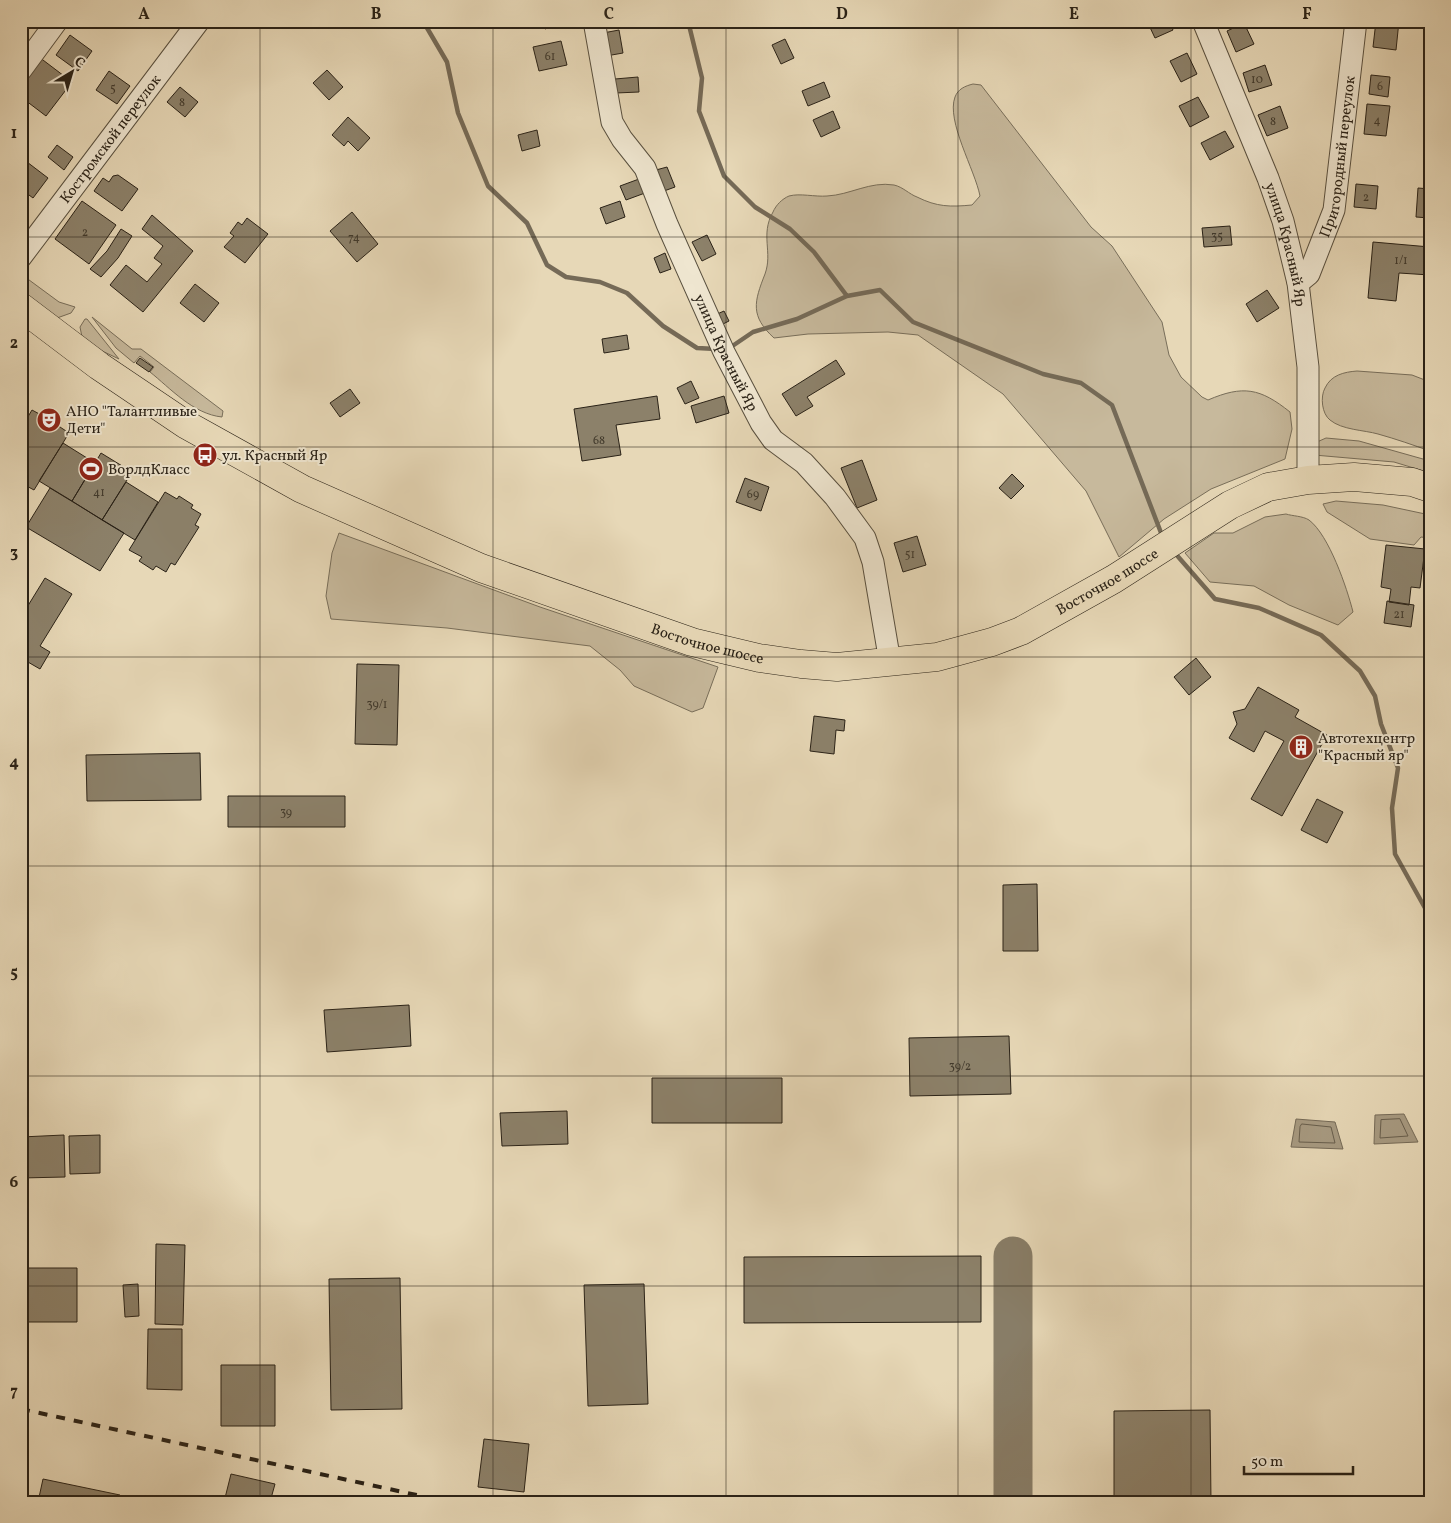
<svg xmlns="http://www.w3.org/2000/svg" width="1451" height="1523" font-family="Vollkorn,serif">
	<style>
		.green { fill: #c7b99c; stroke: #786e5a }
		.water { fill: #a79a81; stroke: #756a57 }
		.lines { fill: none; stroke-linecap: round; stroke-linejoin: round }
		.shore { stroke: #685e4c; stroke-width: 1 }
		.stream { stroke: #756a57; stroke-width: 4.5 }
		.taxiway { stroke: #887d67; stroke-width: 39 }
		.building { fill: #8c816a; stroke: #2a2217 }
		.minor-casing { stroke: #59503f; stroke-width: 23 }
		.major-casing { stroke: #2a2217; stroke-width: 29 }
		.minor { stroke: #efe6d0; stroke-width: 21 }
		.major { stroke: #e7d8b7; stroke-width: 28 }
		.rail { stroke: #2a2217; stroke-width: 4; stroke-dasharray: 9 9; stroke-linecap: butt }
		.grid { fill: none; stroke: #2a2217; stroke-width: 1; stroke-opacity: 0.55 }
		.labels { text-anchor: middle; stroke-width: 4; stroke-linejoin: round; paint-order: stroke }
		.number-label { font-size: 12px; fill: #423a2c }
		.street-label { font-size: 15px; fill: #2a2217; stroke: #efe6d0 }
		.poi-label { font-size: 15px; fill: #2a2217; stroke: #efe6d0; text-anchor: start }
		.neatline { fill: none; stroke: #2a2217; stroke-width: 2 }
		.grid-label { font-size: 16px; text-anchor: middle; font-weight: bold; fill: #2a2217 }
	</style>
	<rect width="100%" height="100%" fill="#e7d8b7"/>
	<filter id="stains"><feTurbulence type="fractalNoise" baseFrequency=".004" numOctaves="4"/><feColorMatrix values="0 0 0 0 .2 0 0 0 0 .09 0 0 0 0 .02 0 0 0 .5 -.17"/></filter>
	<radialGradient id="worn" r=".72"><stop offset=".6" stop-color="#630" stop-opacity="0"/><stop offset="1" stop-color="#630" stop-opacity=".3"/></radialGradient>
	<path class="green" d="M973,84L981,85L1091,227L1112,246L1162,322L1169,355L1181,377L1202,397L1208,400C1243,385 1260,388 1290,412L1292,429L1285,459L1211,489L1164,519L1119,557L1086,491L1003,394L918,335L888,332L808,334L774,338C750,316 754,302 765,274C773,252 760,235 773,212C776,205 782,199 789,196C800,193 815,197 827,196C850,195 870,181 894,185C903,187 909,194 917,197C937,207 950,207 972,205L980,196C975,170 946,121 955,97C958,89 965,86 973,84Z
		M21,274L59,302L75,307L71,313L57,318L21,290Z
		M92,317L132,349H141L223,411L222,417C193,414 170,388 150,372L154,367L140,356L134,363L116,348Z
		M85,319H87L119,359L98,349L82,337L80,327Z
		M1357,371L1412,375L1430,382V451C1413,445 1396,439 1378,434C1364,430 1342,430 1330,420C1322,414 1320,397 1325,388C1331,375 1344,372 1357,371Z
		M1326,438L1359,441L1430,461V473L1394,462L1314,455L1308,446Z
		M1336,501L1383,505L1430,515V538L1421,537L1414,545L1370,539L1327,512L1323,504Z
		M1286,514C1292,516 1303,516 1309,520C1329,535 1347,588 1353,612L1338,625L1289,605L1254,586L1210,582L1185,553L1214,533H1233L1265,517Z
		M339,533L540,607L718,667L703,708L692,712L634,686L620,670L590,646L447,628L331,619L326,596L332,553Z"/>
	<path class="water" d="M1404,1114L1418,1142L1374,1144L1375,1115Z
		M1296,1119L1335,1122L1343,1149L1291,1147Z"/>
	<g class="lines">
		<path class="shore" d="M1400,1119L1408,1136L1380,1138L1381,1120Z
			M1302,1124L1331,1127L1335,1143L1299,1142L1300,1127Z"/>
		<path class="stream" d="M423,21L447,62L458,113L488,186L527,223L547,265L566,277L600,282L627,293L663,326L697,348L716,349
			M688,21L702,78L699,111L724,176L755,207L790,229L814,252L847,296L880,290L913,322L1043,374L1081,383L1112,405L1163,538
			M728,349L753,332L797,319L847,296
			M1174,552L1215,599L1259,608L1321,635L1360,671L1375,696L1381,724L1398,768L1392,808L1395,854L1430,917"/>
		<path class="taxiway" d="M1013,1256V1502"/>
	</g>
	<path class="building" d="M542,21H559V24L545,29Z
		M1147,21H1169L1173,30L1155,38Z
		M1376,21H1399L1396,50L1373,47Z
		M1244,23L1254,44L1236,52L1227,31Z
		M619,30L623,53L606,56L603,33Z
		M70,35L92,51L78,71L56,55Z
		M785,39L794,58L781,64L772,45Z
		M561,41L567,65L539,71L533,47Z
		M1187,53L1197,74L1181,82L1170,61Z
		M39,57L72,82L46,116L21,97V81Z
		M1265,65L1272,85L1249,92L1243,73Z
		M327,70L343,87L329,100L313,83Z
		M109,71L130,86L117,104L96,90Z
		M1371,75L1390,77L1388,97L1369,94Z
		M638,77L639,92L616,93L615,79Z
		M824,82L830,97L808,106L802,91Z
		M180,87L198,102L185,117L167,102Z
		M1198,97L1209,117L1190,127L1179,106Z
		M1367,104L1390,106L1386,136L1364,134Z
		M1280,106L1288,128L1267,136L1258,115Z
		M833,111L840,128L821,137L813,120Z
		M348,117L370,138L358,151L348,141L344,146L332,135Z
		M537,130L540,146L522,151L518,135Z
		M1225,131L1234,147L1210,160L1201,143Z
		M57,145L73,157L64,170L48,157Z
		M27,162L48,178L33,198L21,189V170Z
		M667,167L675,187L664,191L656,170Z
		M118,175L138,189L122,211L94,191L103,178L109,182L113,176Z
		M639,179L645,193L626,200L620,186Z
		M1356,184L1378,186L1376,209L1354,207Z
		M1418,188L1430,189V218L1416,217Z
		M82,201L116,225L89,264L55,239Z
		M620,201L625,217L606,224L600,208Z
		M352,212L378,244L357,262L330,231Z
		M152,215L193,251L143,312L110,285L126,265L147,282L162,264L154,258L163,246L142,229Z
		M247,218L268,234L245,263L224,247L234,236L230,233L238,222L242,225Z
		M1230,226L1232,245L1204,247L1202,228Z
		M121,229L132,236L118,258L101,277L90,269L107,251Z
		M707,235L716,254L702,261L692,242Z
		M1373,242L1430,247V275L1399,273L1396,301L1368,298Z
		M665,253L671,269L660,273L654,258Z
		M195,284L219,303L204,322L180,303Z
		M1267,290L1279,308L1257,322L1246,304Z
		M724,311L729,321L721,325L715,315Z
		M627,335L629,349L604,353L602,339Z
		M140,358L153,367L149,372L136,363Z
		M836,360L845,374L807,397L813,406L796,416L782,394Z
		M691,381L699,398L685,404L677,388Z
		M350,389L360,403L340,417L330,403Z
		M657,396L660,419L616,425L621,455L582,461L574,409Z
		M724,396L729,413L696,423L691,406Z
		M32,410L43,416L45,413L59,422L57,425L69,433L34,490L21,483V420L23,418L26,420Z
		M63,443L95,463L72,501L39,481Z
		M101,453L132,472L102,520L72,501Z
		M862,460L877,500L857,508L841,468Z
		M1012,474L1024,486L1011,499L999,488Z
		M745,478L769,487L761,511L736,502Z
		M126,482L158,502L135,540L102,520Z
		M50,488L124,533L100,571L26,527Z
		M165,492L177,499L179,496L193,505L191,508L201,514L195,525L199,527L175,565L171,563L166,572L156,566L153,570L139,561L142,557L129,550Z
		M917,536L926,565L903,572L894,543Z
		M1386,545L1425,549L1420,588L1411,587L1409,605L1389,602L1391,589L1381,587Z
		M45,578L72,594L40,646L50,652L40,669L21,658V617Z
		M1387,601L1414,605L1411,627L1384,623Z
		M1196,658L1211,677L1189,695L1174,677Z
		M357,664L399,665L397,745L355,744Z
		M1258,687L1299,710L1295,717L1327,735L1282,816L1251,799L1284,741L1265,731L1254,752L1229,738L1237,724L1233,712L1245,709Z
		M814,716L845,720L844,731L836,730L834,754L810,751Z
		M200,753L201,800L87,801L86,755Z
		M228,796H345V827H228Z
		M1317,799L1343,812L1327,843L1301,830Z
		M1037,884L1038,951H1003V885Z
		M409,1005L411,1046L327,1052L324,1010Z
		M1009,1036L1011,1094L910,1096L909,1038Z
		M652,1078H782V1123H652Z
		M567,1111L568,1144L502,1146L500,1113Z
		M64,1135L65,1177L21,1178V1137Z
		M100,1135V1173L70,1174L69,1136Z
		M156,1244L185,1245L183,1325L155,1324Z
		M981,1256V1322L744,1323V1257Z
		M21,1268H77V1322H21Z
		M400,1278L402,1409L331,1410L329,1279Z
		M138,1284L139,1316L125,1317L123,1285Z
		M644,1284L648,1404L588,1406L584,1285Z
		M148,1329H182V1390L147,1389Z
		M221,1365H275V1426H221Z
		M1210,1410L1211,1502H1114V1411Z
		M484,1439L529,1444L524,1492L478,1487Z
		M231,1474L275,1484L270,1502H224Z
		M43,1479L120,1495L118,1502H38Z
		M963,1496V1502L727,1501Z"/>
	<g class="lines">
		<defs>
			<g id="minor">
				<path id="s1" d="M594,21L612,122L622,139L645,168L667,224L724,352L761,423L773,440L804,463L835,497L865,538L873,562L890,662"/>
				<path id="s2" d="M1203,21L1268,178L1283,221L1298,283L1308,367V480"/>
				<path d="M21,70L57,21"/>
				<path id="s3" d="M21,257L199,21"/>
				<path id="s4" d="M1298,283L1309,274L1334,210L1356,21"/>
			</g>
			<g id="major">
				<path id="s5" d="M21,307L99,366L185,424L302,489L481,568L692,642L759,658L801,664L837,667L937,657L992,642L1021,631L1114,579L1230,505L1268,487L1308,480L1354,477L1412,482L1430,488"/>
			</g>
		</defs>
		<use href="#minor" class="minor-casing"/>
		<use href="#major" class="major-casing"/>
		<use href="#minor" class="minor"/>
		<use href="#major" class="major"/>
		<path class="rail" d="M21,1409L449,1502"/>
	</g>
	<path class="grid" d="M260,21V1502M493,21V1502M726,21V1502M958,21V1502M1191,21V1502M21,237H1430M21,447H1430M21,657H1430M21,866H1430M21,1076H1430M21,1286H1430"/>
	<defs>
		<symbol id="theatre-disc" viewBox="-11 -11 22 22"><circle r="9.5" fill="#8f2418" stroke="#efe6d0"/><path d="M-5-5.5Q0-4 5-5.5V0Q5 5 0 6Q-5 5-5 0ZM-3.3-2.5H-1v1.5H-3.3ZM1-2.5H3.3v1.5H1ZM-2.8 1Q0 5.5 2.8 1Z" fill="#fff"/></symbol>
		<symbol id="bus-disc" viewBox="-11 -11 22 22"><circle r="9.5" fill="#8f2418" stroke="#efe6d0"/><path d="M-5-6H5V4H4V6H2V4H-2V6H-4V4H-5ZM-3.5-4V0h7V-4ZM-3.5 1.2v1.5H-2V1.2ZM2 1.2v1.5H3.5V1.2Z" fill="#fff"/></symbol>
		<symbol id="stadium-disc" viewBox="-11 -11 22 22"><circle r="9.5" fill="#8f2418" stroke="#efe6d0"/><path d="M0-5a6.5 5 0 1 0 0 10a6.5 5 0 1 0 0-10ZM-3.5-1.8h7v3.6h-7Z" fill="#fff"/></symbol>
		<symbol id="building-disc" viewBox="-11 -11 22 22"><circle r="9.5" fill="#8f2418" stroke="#efe6d0"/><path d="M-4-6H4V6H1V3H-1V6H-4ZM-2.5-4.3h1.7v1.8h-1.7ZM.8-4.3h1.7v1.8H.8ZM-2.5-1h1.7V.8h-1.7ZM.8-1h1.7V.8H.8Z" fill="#fff"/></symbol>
	</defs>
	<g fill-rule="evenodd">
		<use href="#theatre-disc" x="35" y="406" width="28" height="28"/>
		<use href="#bus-disc" x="191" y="441" width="28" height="28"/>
		<use href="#stadium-disc" x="77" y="455" width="28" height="28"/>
		<use href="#building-disc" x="1287" y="733" width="28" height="28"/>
	</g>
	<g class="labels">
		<g class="number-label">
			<text x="550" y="60">61</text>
			<text x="1257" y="83">10</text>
			<text x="1380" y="90">6</text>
			<text x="113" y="92">5</text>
			<text x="182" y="106">8</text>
			<text x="1377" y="124">4</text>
			<text x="1273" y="125">8</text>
			<text x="1366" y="201">2</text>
			<text x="85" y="236">2</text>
			<text x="1217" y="240">35</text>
			<text x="354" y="241">74</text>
			<text x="1401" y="264">1/1</text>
			<text x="599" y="444">68</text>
			<text x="99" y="496">41</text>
			<text x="753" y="498">69</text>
			<text x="910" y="558">51</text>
			<text x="1399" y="618">21</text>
			<text x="377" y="708">39/1</text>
			<text x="286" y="816">39</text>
			<text x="960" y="1070">39/2</text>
		</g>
		<g class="street-label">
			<text dy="5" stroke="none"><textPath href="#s3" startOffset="148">Костромской переулок</textPath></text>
			<text dy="5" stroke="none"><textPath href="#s4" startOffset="136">Пригородный переулок</textPath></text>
			<text dy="5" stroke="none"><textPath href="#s2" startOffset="239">улица Красный Яр</textPath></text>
			<text dy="5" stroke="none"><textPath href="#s1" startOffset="361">улица Красный Яр</textPath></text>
			<text dy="5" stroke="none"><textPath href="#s5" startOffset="1190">Восточное шоссе</textPath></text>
			<text dy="5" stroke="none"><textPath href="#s5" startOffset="770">Восточное шоссе</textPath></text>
		</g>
		<g class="poi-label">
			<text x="66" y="416">АНО "Талантливые<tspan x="66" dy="17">Дети"</tspan></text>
			<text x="222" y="460">ул. Красный Яр</text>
			<text x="108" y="474">ВорлдКласс</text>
			<text x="1318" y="743">Автотехцентр<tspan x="1318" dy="17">"Красный яр"</tspan></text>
		</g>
	</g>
	<rect width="1451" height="1523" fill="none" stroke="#e7d8b7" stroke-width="55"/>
	<g transform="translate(72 72) rotate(38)" stroke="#efe6d0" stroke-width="4" paint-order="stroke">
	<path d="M0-4L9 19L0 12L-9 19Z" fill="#2a2217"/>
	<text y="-8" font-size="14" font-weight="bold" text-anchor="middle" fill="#2a2217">С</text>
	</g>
	<path d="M1244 1466v8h109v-8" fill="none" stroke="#2a2217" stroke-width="2.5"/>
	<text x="1251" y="1466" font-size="15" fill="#2a2217" stroke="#efe6d0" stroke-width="4" paint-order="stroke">50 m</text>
	<rect x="28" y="28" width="1396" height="1468" class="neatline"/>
	<g class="grid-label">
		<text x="144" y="19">A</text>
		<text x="376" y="19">B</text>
		<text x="609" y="19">C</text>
		<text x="842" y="19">D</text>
		<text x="1074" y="19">E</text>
		<text x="1307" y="19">F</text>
		<text x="14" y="138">1</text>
		<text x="14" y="348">2</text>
		<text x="14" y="557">3</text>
		<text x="14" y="767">4</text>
		<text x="14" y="977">5</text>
		<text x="14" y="1187">6</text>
		<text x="14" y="1396">7</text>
	</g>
	<rect width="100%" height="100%" filter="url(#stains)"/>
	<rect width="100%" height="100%" fill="url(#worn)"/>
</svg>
